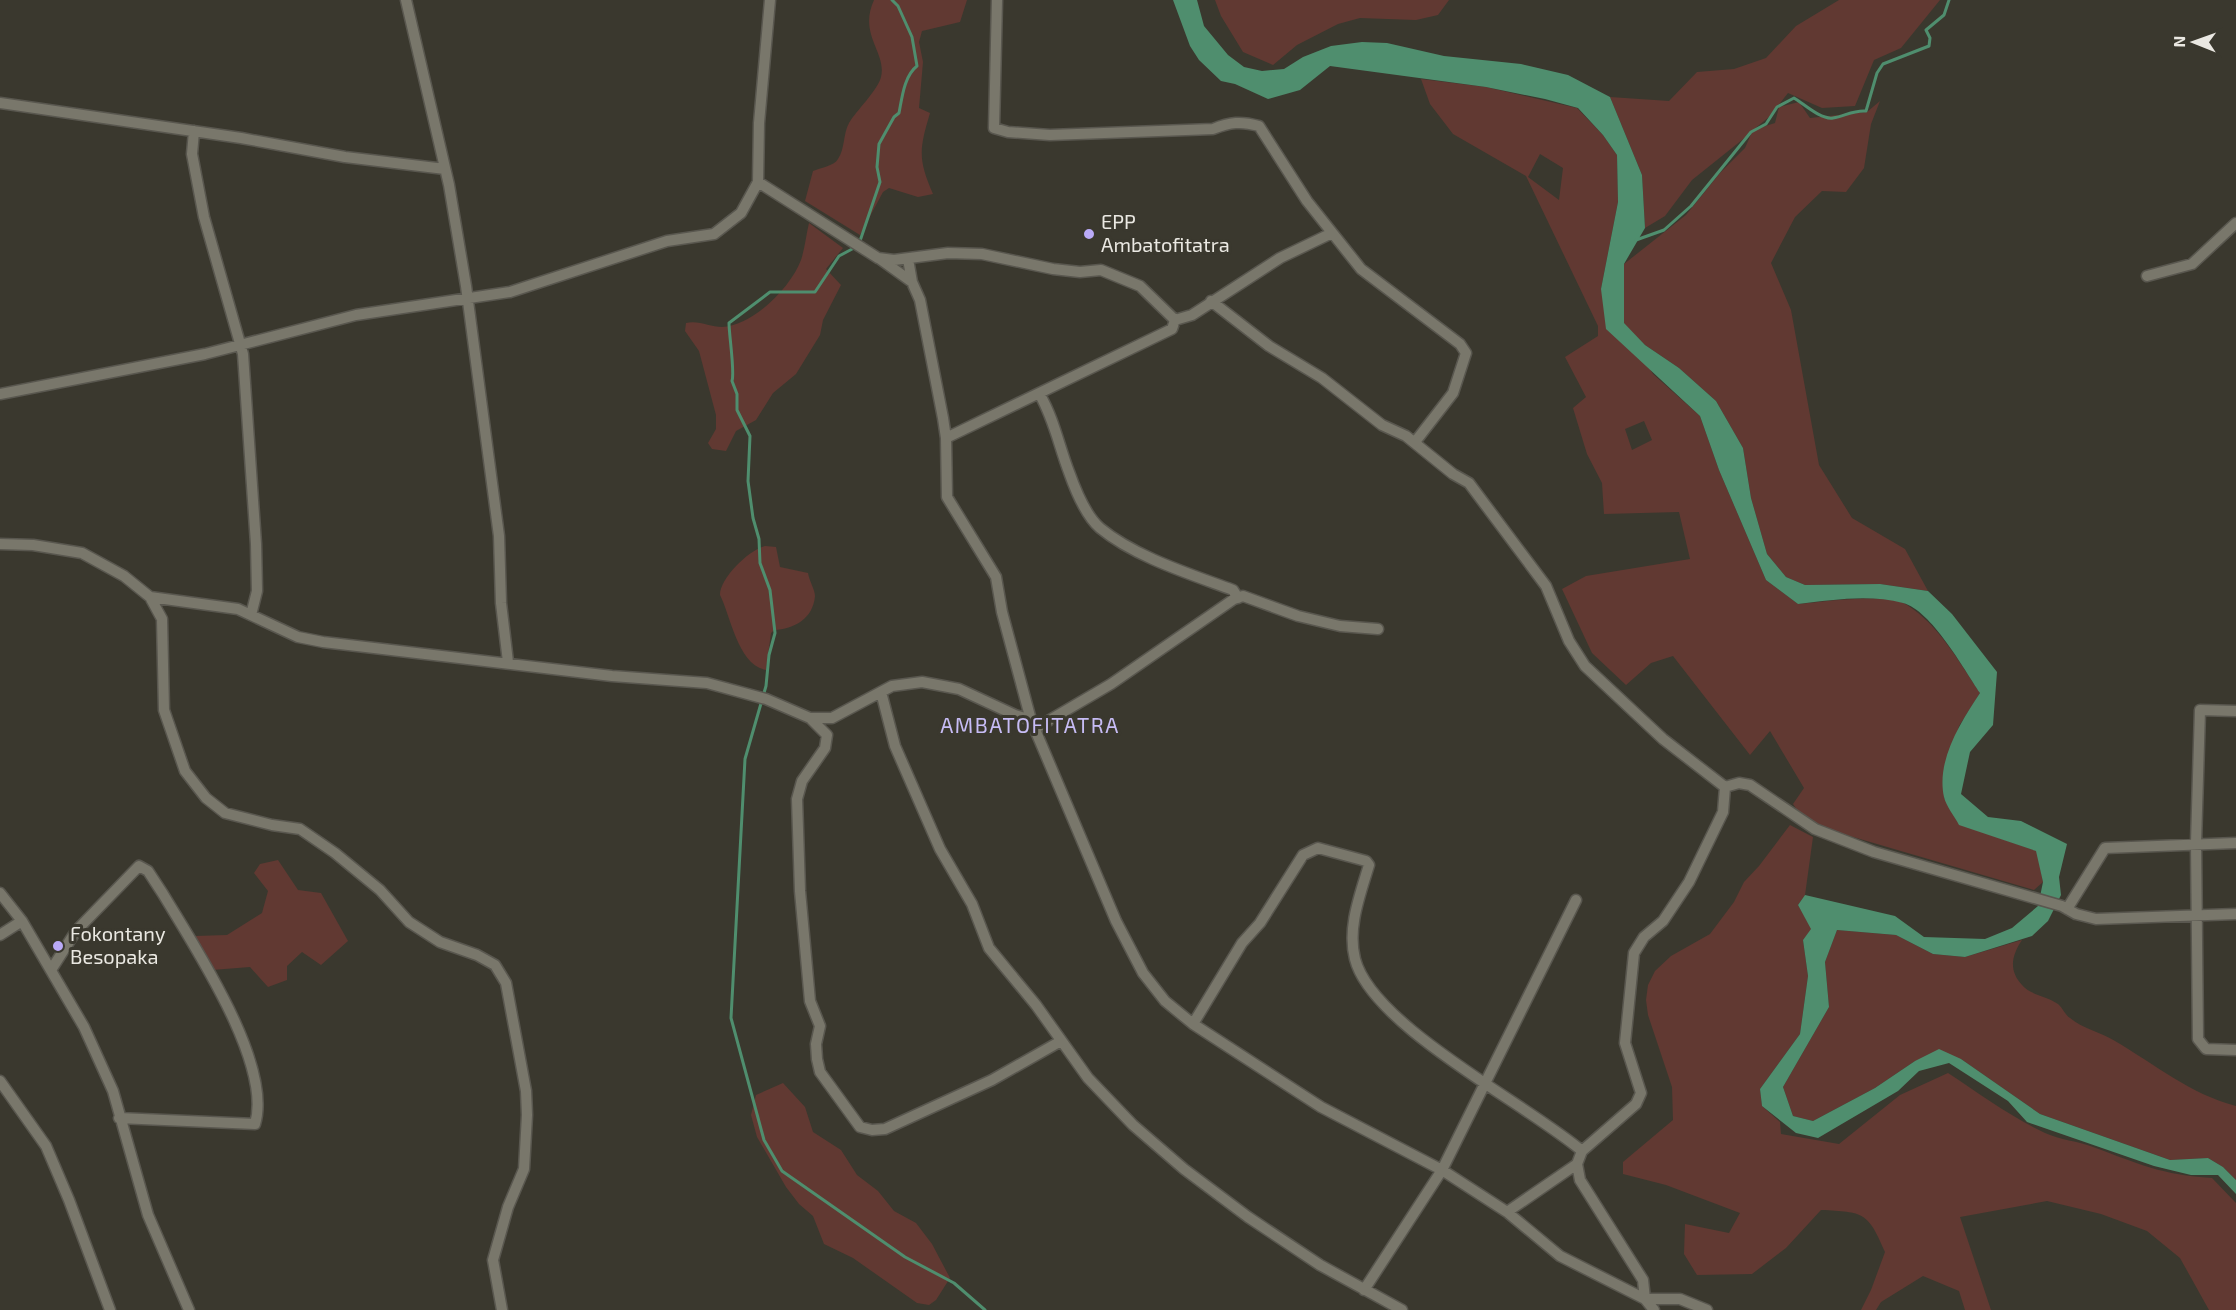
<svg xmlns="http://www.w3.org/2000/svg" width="2236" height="1310" font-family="'Exo 2',sans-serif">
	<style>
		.green { fill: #613932; fill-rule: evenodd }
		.water { fill: #4f8e6e }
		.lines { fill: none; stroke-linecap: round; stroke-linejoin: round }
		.stream { stroke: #4f8e6e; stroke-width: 3 }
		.minor-casing { stroke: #59574f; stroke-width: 13 }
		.minor { stroke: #79776b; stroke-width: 10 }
		.poi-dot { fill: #baaaf7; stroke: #3a382e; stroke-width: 2 }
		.labels { text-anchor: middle; stroke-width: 6; stroke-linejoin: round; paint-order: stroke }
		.poi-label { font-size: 20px; fill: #eae8e2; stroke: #3a382e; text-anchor: start }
		.neighbourhood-label { font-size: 21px; letter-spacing: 1.5px; fill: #c7bcf5; stroke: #3a382e }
	</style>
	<rect width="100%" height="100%" fill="#3a382e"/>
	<path class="green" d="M874,0H967L960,22L922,31L919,42L923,62L919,108L930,113C919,150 918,159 933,194L918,197L889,188L883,192L860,235L805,201L813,171C820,168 834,166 838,159C845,149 843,134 849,123C856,111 878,90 881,77C887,52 858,35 874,0Z
		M1215,0H1449L1438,15L1416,20L1360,18L1338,24L1297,45L1273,65L1243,52L1221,16Z
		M1839,0H1940L1901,48L1874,60L1855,106L1822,108L1788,93L1769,117L1753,130L1775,123L1779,107L1799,102L1810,118L1867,112L1880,101L1871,124L1864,168L1846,192L1822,191L1795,217L1771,263L1791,310L1819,465L1852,518L1905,549L1928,591L1880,584L1805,585L1786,577L1767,554L1751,498L1743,448L1716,401L1679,368L1645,345L1623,323L1624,264L1686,215L1720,173L1745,148L1752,132L1692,180L1665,216L1645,228L1642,175L1610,97L1669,101L1697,72L1734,69L1766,58L1796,26Z
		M1421,79L1486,87L1577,108L1603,135L1617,155L1618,202L1601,289L1653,374L1700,416L1719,470L1766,580L1798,604C1822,602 1888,592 1907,605C1939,625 1959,662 1980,693L1959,726L1944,798L1999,838L2037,851L2043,882L2034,890L1836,832L1803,819L1793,804L1804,788L1770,731L1750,755L1673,656L1651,663L1626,685L1592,653L1562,589L1586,576L1690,559L1679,512L1604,514L1602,483L1587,454L1573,408L1586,397L1565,357L1598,336V326L1526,176L1453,134L1430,104ZM1540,154L1563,168L1559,200L1528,177ZM1644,421L1652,440L1632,450L1625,429Z
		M809,223L843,248L826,269L841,285L823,320L820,335L796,374L773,393L756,420L736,431L726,451L712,449L708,443L716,429V415L699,351L685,331L686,323C699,320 710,327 722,327C753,326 791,287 801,260C805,248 806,235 809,223Z
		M765,546L776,547L780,567L808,573C809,580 815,590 815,596C813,619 794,629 774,630L771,633L766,670C738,665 731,617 720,595C720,578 749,550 765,546Z
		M1790,825L1813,837L1805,895L1798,905L1812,929L1803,940L1808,976L1800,1034L1760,1089L1762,1106L1780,1122L1781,1134L1839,1144L1900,1095L1948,1073C1980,1094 2011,1117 2045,1133C2060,1140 2078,1141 2093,1147C2139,1164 2162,1175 2212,1178L2236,1203V1310H2209L2180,1258L2147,1231L2101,1214L2047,1201L1960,1217L1991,1310H1965L1959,1291L1923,1276L1881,1302L1876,1310H1861L1871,1290L1885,1252C1868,1212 1864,1212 1821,1210L1786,1248L1752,1274L1697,1275L1684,1254L1685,1224L1729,1233L1740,1213L1666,1185L1623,1174V1162L1673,1120L1672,1087L1648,1015L1646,1000L1648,985L1655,971L1671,956L1710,934L1734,902L1744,882L1759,866Z
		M278,860L298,890L321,893L348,941L321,965L302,952L287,966V980L268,987L250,967L212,970L195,936L227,935L262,913L268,891L254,873L260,864Z
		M1837,930L1896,935L1933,954L1965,957L2022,940C2012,955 2008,970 2022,985C2032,996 2047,996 2058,1004C2063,1008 2065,1015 2070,1018C2083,1029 2101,1032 2115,1041C2156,1065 2190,1094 2236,1106V1180L2223,1167L2208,1158L2170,1160L2040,1114L1961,1059L1915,1061L1875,1088L1813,1121L1793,1116L1783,1087L1829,1007L1825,962Z
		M783,1083L805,1107L813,1132L841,1150L857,1175L878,1191L894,1211L916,1223L932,1244L950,1278L936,1300L929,1305L917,1303L853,1258L824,1244L813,1216L799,1204L786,1187L757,1137L751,1115L756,1095Z"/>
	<path class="water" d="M1173,0H1197L1204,26L1228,55L1244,67L1262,71L1284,69L1303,57L1331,46L1362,42L1387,43L1444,56L1521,64L1568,75L1610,97L1642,175L1645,228L1624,264V323L1645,345L1679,368L1716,401L1743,448L1751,498L1767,554L1786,577L1805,585L1880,584L1928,591L1952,614L1997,672L1993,725L1970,752L1961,794L1988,817L2021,821L2067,844L2059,877L2061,895L2048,921L2032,936L1965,957L1933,954L1896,935L1837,930L1825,962L1829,1007L1783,1087L1793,1116L1813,1121L1875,1088L1915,1061L1939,1049L1961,1059L2040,1114L2170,1160L2208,1158L2223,1167L2236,1180V1194L2218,1175H2191L2154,1166L2027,1122L2008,1101L1949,1063L1919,1071L1898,1091L1818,1138L1796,1133L1762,1106L1760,1089L1800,1034L1808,976L1803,940L1811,929L1798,905L1805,895L1895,916L1924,937L1985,939L2012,928L2038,906L2043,882L2036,851L1959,825C1955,817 1946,806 1944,797C1936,760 1961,722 1980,693C1964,669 1931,610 1903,603C1869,594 1833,600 1798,604L1766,580L1719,470L1700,416L1606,329L1601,289L1618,202L1617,155L1603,135L1578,108L1545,99L1486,87L1330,66L1300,90L1268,99L1235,84L1221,81L1199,60L1190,46Z"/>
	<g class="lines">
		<path class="stream" d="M1636,240L1664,230L1691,206L1751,132L1766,124L1777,107L1794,98C1804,104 1821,120 1833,118C1845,116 1853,110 1866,111L1877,73L1883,64L1929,46L1930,38L1926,30L1944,15L1949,0
			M860,241L880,182L877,167L879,144L894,117L899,113C902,98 904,76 917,66L912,37L898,6L892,0
			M854,248L839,256L815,292H770L729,323C729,335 735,372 732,381L737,394V410L750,436L748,481L753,518L759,539L760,563L770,590L775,633L769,655L766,686L745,759L731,1018L764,1140L782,1171L905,1257L954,1283L985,1310"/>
		<defs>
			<path id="minor" d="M406,0L449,185L466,286L499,536L501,603L508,662
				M997,0L994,128L1008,132L1050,135L1213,129C1230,122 1241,121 1259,126L1307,201L1361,269L1460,344L1466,353L1453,393L1415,442
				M0,103L241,138L345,157L445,169
				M194,131L192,154L204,217L243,354L256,544L257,591L251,615
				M758,182L759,123L770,0
				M880,259L912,282
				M908,259L912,282L920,300L943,418L946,438L947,497L996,577L1002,612L1031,720
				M2147,276L2192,264L2236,223
				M1211,301L1269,346L1322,378L1382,425L1406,436L1453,474L1469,483L1546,586L1569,641L1585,666L1663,739L1725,787L1739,783L1750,785L1815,829L1874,852L2062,906L2076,914L2096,919L2236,914
				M0,394L205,354L356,315L510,292L667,241L714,234L741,213L758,182L878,258L894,260L948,253L982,254L1053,269L1080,272L1101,270L1140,286L1175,320L1192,315L1280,258L1332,233
				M1040,395C1054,419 1059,446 1069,472C1075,489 1086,516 1100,528C1135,557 1190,574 1233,590L1238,598
				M946,438L1172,329L1175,320
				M0,544L33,545L82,553L124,576L150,597L238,609L298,637L323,642L612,676L707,683L766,699L810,718H832L892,686L922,682L959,689L1015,715L1031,720L1116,921L1143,973L1165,1001L1193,1024L1321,1107L1442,1170L1507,1212L1560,1256L1645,1299L1654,1310
				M150,597L162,619L164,710L185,771L206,798L225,813L272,825L300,829L335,853L380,890L409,922L440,942L477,955L495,965L506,983L526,1091L527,1115L524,1169L508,1207L493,1260L502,1310
				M881,692L895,746L940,849L972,904L989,948L1036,1005L1088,1078L1133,1125L1184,1169L1248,1217L1320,1265L1402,1310
				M2236,711L2200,710L2196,843L2198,1039L2206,1049L2236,1050
				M810,718L827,735L825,748L802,781L797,799L800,891L810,1001L820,1026L816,1044L817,1059L820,1072L860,1127L872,1130L885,1129L992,1080L1061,1041
				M1036,728L1111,684L1234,599L1243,596L1298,616L1340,626L1378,629
				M0,893L22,921L84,1027L113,1091L148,1215L189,1310
				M2067,909L2105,848L2236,843
				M0,935L22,921
				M51,970L76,931L139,866L148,871L163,894C194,946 273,1064 255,1124L119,1118
				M1193,1024L1242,943L1260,923L1303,855L1318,848L1366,861L1369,865C1360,895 1347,928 1355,959C1372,1026 1527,1104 1582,1151
				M0,1081L46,1146L69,1200L110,1310
				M1507,1212L1577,1164
				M1364,1290L1442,1170L1576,900
				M1707,1310L1680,1299H1645L1643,1280L1580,1180L1577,1164L1582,1151L1636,1104L1641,1093L1625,1043L1634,953L1644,937L1663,921L1689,882L1723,812L1725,787"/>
		</defs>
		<use href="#minor" class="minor-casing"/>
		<use href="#minor" class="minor"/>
	</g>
	<g class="poi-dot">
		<circle cx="1089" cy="234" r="6"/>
		<circle cx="58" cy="946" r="6"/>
	</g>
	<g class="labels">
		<g class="poi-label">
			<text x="1101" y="229">EPP<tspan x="1101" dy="23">Ambatofitatra</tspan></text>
			<text x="70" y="941">Fokontany<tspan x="70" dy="23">Besopaka</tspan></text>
		</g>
		<g class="neighbourhood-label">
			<text x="1030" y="733">AMBATOFITATRA</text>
		</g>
	</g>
	<g transform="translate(2194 42) rotate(271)" stroke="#3a382e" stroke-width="4.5" paint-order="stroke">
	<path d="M0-4.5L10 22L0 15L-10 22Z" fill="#eae8e2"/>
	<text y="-9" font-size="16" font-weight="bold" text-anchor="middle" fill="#eae8e2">N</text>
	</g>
</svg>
